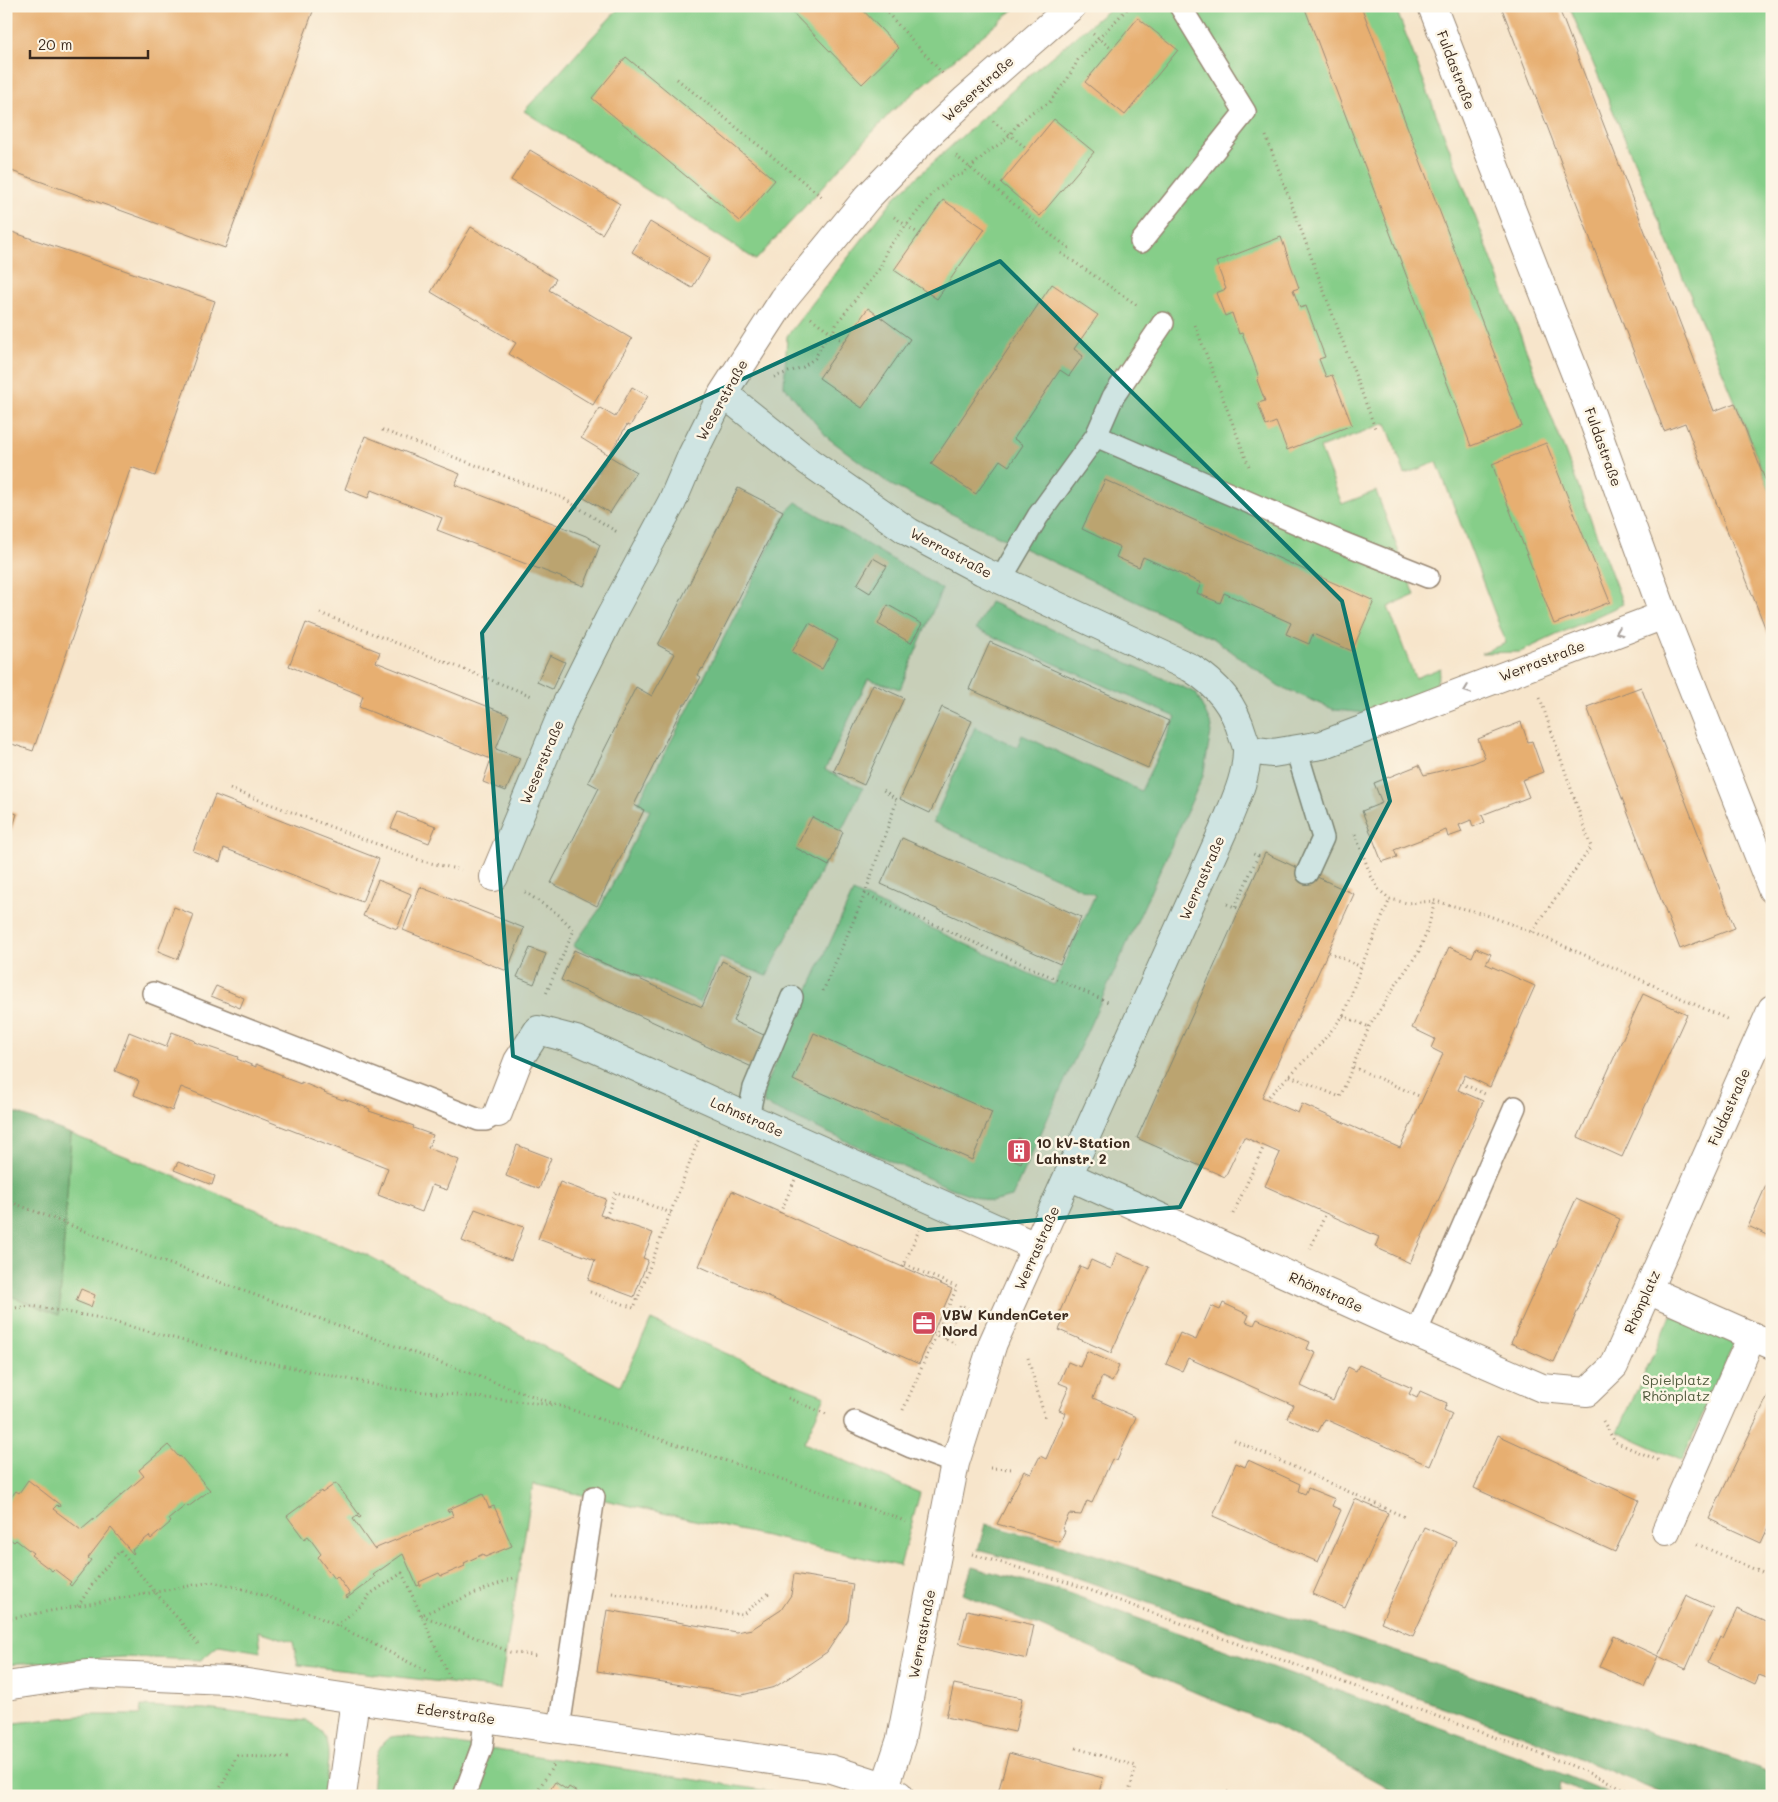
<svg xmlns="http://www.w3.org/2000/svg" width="1778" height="1802" font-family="Mali,sans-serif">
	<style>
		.green { fill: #86ce89; stroke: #607c54 }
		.forest { fill: #6cb175; stroke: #546e4a }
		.building { fill: #e7af71 }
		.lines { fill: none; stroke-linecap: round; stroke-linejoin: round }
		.lane-casing { stroke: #998874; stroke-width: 24 }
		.street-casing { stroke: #998874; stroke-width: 30 }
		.path { stroke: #998874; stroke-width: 3; stroke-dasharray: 1 4; stroke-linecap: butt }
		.lane { stroke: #fff; stroke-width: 21 }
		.street { stroke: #fff; stroke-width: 28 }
		.oneway { stroke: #a79f9a }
		.marked { fill: #0f766e; fill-opacity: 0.2; stroke: #0f766e; stroke-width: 4; stroke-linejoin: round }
		.labels { text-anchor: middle; stroke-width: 5; stroke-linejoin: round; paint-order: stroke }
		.street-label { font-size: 14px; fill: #3b2a1e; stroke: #fcf5e5 }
		.poi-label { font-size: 14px; font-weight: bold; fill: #3b2a1e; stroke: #fcf5e5; text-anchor: start }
		.park-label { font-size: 14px; fill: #525b3e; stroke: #fcf5e5 }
	</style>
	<rect width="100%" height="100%" fill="#fcf5e5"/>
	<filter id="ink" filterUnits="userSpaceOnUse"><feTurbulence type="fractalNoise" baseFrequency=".02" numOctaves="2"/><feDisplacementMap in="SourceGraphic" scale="10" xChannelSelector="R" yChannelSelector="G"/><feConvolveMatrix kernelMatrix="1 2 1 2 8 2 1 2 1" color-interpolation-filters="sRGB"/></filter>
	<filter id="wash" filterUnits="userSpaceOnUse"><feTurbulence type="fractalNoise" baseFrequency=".0096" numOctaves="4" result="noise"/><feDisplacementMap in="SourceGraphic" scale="20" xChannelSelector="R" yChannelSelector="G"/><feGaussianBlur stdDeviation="1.12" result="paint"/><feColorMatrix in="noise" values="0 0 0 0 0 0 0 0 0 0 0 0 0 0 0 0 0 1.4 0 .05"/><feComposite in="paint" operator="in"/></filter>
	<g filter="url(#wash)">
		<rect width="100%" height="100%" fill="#f7e5cb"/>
		<path class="green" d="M621,6H1018L891,112L756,260L524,111Z
			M1113,6H1395L1623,604L1520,652L1481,653L1506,643L1437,462L1405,474L1386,423L1320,448L1342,504L1376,491L1415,595L1388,607L1415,678L1441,668L1435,688L1367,713L1335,710L1279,686L1213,638L891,485L828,438L784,386L787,336L895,197L1035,70Z
			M1569,6H1772V496L1734,399Z
			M796,502L942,589L900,689L868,679L825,770L863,788L767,976L720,958L700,1003L573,946L599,910L650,810L638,803L686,713L788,510Z
			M990,602L1196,693L1212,727L1203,776L1012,1197L991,1202L948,1187L764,1104L763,1090L853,892L1054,985L1095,895L933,822L975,727L1017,747L1022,735L1141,791L1176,717L976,629Z
			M71,1134L365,1254L620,1386L651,1320L802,1387L825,1396L804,1443L920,1493L900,1566L533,1484L500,1689L298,1665L293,1642L259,1631L261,1652L219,1645L201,1660L124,1657L6,1665V1294L59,1315Z
			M1671,1315L1734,1343L1682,1461L1618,1432Z
			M141,1706L205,1709L306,1721C339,1734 326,1768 323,1796H6V1724L88,1715H140Z
			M403,1736L803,1796H372C374,1778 371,1746 391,1737C395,1736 400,1736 403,1736Z"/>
		<path class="forest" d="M6,1109L71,1134L59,1315L6,1294Z
			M985,1524L1081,1550L1658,1736L1694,1745L1772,1773V1796H1670L1520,1734L1069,1575L978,1550Z
			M972,1567L1060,1590L1526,1759L1616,1796H1588L1561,1783L1559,1796H1403L1279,1728L963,1594Z"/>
		<g id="blocks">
			<path class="building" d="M6,6H315L225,248L6,169Z
				M786,6H859L899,48L862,84Z
				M1304,6H1361L1522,426L1471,446Z
				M1501,6H1558L1714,411L1735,403L1772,497V645L1685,423L1664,431Z
				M1138,18L1178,50L1125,115L1085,82Z
				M626,57L775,180L740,221L592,98Z
				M1054,119L1094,152L1040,216L1001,183Z
				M530,150L620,204L602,234L511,180Z
				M943,200L985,229L937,299L894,270Z
				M650,222L710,258L692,288L632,252Z
				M471,227L556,279L549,290L632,339L593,405L509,354L516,343L431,292Z
				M6,230L215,301L155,476L131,467L33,751L6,742Z
				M1281,237L1299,288L1293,290L1300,308L1306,306L1325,357L1319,359L1326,377L1332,375L1352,425L1287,450L1276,422L1266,426L1258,403L1265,401L1257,380L1259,378L1251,355L1242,333L1239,334L1232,313L1225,316L1216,293L1226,289L1216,262Z
				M1052,284L1098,315L1074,349L1083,356L1069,376L1060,370L1014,439L1023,445L1009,466L1000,460L976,494L931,464Z
				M868,308L910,339L862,408L819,378Z
				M632,387L648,396L630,426L627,425L609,455L581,438L600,408L615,417Z
				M365,436L460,474L455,485L586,536L600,545L584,586L437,530L442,518L371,490L368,498L345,489Z
				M1546,443L1610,602L1554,624L1492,464Z
				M609,456L636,472L610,513L584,498Z
				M1105,480L1374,601L1352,651L1313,634L1309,644L1286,634L1291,623L1224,593L1220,603L1197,593L1201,583L1143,557L1139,567L1116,557L1120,547L1082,529Z
				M738,488L783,511L703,669L702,668L698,675L701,677L686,704H684L681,710L634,805L644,810L597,906L551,883L599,788L588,782L636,687L652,696L675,654L658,645Z
				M873,558L887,566L870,593L857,585Z
				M888,605L922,624L911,643L878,624Z
				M306,623L380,652L376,662L509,715L496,749L520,758L506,791L483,782L491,759L359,707L363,696L289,666Z
				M809,623L838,640L822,669L792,652Z
				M990,642L1169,721L1148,768L969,689Z
				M550,655L565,662L552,689L537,682Z
				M873,684L904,698L864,785L834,771Z
				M1641,687L1735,928L1680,949L1587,707Z
				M942,707L972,721L930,813L900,799Z
				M1521,722L1528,742L1532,741L1543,772L1522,780L1529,797L1482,815L1485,822L1473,827L1471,820L1459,825L1462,832L1448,837L1446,830L1394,850L1397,857L1382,862L1362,811L1382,803L1374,783L1419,765L1424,775L1473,763L1485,758L1478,739Z
				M215,795L379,859L362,902L224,848L220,862L193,851Z
				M6,810L17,814L7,845H6Z
				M398,812L436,826L429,843L391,828Z
				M812,817L843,832L829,866L796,848Z
				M902,838L1081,917L1060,964L881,884Z
				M1265,853L1354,894L1262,1097L1298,1113L1302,1104L1400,1148L1443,1054L1431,1048L1435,1039L1412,1028L1449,947L1472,957L1476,948L1491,954L1486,964L1535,986L1490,1087L1465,1075L1458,1090L1483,1101L1410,1263L1375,1247L1379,1237L1265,1186L1280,1153L1264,1146L1244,1137L1225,1177L1137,1138Z
				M378,880L411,894L397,929L363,916Z
				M420,887L524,928L507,971L403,930Z
				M174,907L194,915L178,959L158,951Z
				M530,948L546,954L534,984L517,977Z
				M574,950L702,1007L722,961L753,975L733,1021L766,1036L752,1067L561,980Z
				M216,986L244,998L240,1008L211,996Z
				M1643,994L1687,1014L1622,1157L1578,1137Z
				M129,1032L166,1047L172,1032L195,1041L194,1042L238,1057L237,1059L256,1067V1064L282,1075V1077L301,1084V1082L325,1092L324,1093L343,1100L344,1099L370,1109L369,1111L414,1126L413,1128L433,1135L428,1148L459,1160L447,1190L432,1185L422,1212L378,1195L388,1168L181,1087L172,1111L134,1095L139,1081L115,1071Z
				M814,1033L992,1112L972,1160L793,1080Z
				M1018,1138L1029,1144L1021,1163L1008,1157Z
				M517,1145L551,1158L539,1189L506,1176Z
				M178,1162L215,1176L212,1185L174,1170Z
				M1772,1172V1237L1748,1226Z
				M560,1182L606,1199L600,1215L653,1233L643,1258L648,1260L634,1297L588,1280L595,1260L538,1239Z
				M732,1191L952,1289L919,1364L699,1266Z
				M1576,1199L1620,1219L1554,1362L1511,1343Z
				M475,1209L524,1227L511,1260L462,1241Z
				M1117,1253L1150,1267L1111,1353L1059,1330L1063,1321L1057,1318L1080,1266L1087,1269L1091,1260L1111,1269Z
				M81,1289L95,1295L91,1307L76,1301Z
				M1223,1303L1249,1315L1246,1322L1254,1325L1257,1319L1310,1342L1307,1349L1316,1353L1301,1386L1333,1401L1348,1367L1356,1371L1359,1365L1412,1388L1409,1394L1417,1398L1420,1391L1447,1403L1444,1410L1452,1414L1430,1466L1325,1419L1318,1432L1287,1418L1293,1405L1188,1358L1182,1371L1166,1364L1180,1333L1196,1340L1211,1306L1220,1310Z
				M1087,1351L1119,1366L1112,1382L1102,1377L1093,1398L1136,1417L1117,1461L1112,1459L1092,1503L1087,1501L1081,1515L1069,1514L1062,1529L1065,1531L1060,1542L997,1524L1024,1471L1031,1474L1040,1456L1046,1459L1066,1413L1059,1410L1069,1387L1059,1383L1068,1362L1080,1367Z
				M1772,1387V1519L1761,1543L1709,1519Z
				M1498,1435L1639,1500L1615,1552L1474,1488Z
				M168,1445L179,1457L180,1456L210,1490L188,1507L186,1505L169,1519L171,1522L151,1539L149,1536L132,1550L134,1553L133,1554L111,1528L88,1558L91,1560L71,1586L69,1584L71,1582L54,1569L52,1571L31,1555L33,1553L16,1540L14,1542L6,1536V1503L16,1491L19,1493L28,1480L60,1505L59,1507L57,1505L53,1509L81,1530L144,1476L139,1470Z
				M1248,1460L1300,1484L1298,1491L1305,1494L1308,1488L1335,1499L1332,1506L1341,1510L1318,1562L1213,1516L1236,1463L1245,1467Z
				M336,1483L361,1517L359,1518L357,1516L353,1519L374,1549L453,1516L451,1510L448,1512L447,1510L483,1494L489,1508L494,1506L512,1546L485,1557L483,1554L464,1563L465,1566L441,1576L439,1573L419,1582L420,1585L417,1586L403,1554L373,1575L375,1577L347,1598L346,1596L350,1594L337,1576L334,1579L318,1557L321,1554L308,1536L304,1539L287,1516L321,1491L322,1493Z
				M1355,1499L1388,1513L1345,1608L1313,1594Z
				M1424,1527L1456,1541L1413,1636L1381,1622Z
				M794,1574L853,1584L848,1620L827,1652L775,1687L742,1695L597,1671L607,1610L736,1632L752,1629L781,1610L791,1595Z
				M1686,1595L1713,1608L1686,1669L1658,1656Z
				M1737,1609L1772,1625V1680L1759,1675L1755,1684L1708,1662L1720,1637L1723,1639Z
				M967,1610L1034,1625L1027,1659L959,1643Z
				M1614,1636L1658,1656L1644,1687L1600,1667Z
				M954,1684L1022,1698L1015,1732L946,1717Z
				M1009,1753L1103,1778L1098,1796H997Z
				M555,1782L567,1790L569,1787L583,1796H546Z"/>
		</g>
	</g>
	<g filter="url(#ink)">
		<use href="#blocks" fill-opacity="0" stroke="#998874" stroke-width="1"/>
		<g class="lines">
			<defs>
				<path id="lane" d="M1141,242L1245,112L1180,6
					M1096,436L1338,541L1428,577
					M1001,579L1038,516L1096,436L1113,397L1163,323
					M1296,749L1323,838L1307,873
					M153,993L479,1120H486L498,1113
					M748,1117L754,1088L792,997
					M1416,1333L1515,1107
					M855,1422L911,1447L955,1463
					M559,1728L594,1497
					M464,1796L482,1747L485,1718"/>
				<path id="street" d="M1432,6L1588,406L1664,615L1772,889
					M723,393L809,462L909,532L982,571L1191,668C1218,685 1234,705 1243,736C1245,741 1247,746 1247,751C1247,776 1235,801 1226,824L993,1343L955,1463L901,1739L882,1796
					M1247,750L1273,753L1322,745L1664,615
					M494,877L564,709L609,619L672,502L692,455L723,393L784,299L867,198L929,134L966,99L1072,6
					M498,1113L518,1061L538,1030L576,1040L1037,1247
					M1069,1176L1416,1333L1542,1388L1587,1392L1614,1366L1772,1009
					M1648,1290L1772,1345
					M1666,1531L1752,1336
					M6,1686L87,1674L227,1680L831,1769L884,1786L899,1795
					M342,1796L355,1699"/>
			</defs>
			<use href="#lane" class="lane-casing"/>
			<use href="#street" class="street-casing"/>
			<path class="path" d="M881,6L943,74
				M1093,34L1112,49
				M677,79L822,197
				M993,121L1027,149
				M1266,136L1375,428
				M956,156L1051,235L1072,250
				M894,217L919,234
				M1061,253L1137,305
				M811,318L844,342
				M1195,325L1250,469
				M774,377L803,367L815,358L823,343L832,334L837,323L880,268L887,249L932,194L954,176L963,174L989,151L1001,143L1010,135L1016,126L1032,112L1049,103L1068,78L1078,60L1127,9L1128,6
				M382,430L563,498L617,532
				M320,613L532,696
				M230,789L422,861L461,870
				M1355,834L1371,876L1379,890L1390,899L1407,903L1435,901L1484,914L1532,932L1633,976L1729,1020
				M525,892L559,915L574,930L545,996
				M865,894L897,800L882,789
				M1227,904L1240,909
				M1235,907L1258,856L1251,853
				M1532,932L1591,847L1540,698
				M1329,952L1361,967
				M823,991L865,894L1108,1002
				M1343,1016L1369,1027
				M1353,1067L1419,1096
				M1290,1076L1340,1097L1369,1027L1393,989L1419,951L1427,932L1435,901
				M1461,1083L1487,1095
				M1269,1096L1318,1047L1343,1016L1361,967L1390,899
				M6,1200L156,1259L560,1406L893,1516L908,1523
				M780,1213L797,1175
				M1233,1214L1264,1146
				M606,1217L616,1192L671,1213
				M1310,1249L1326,1213
				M903,1267L919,1230
				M590,1292L634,1308L701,1133
				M6,1309L32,1306L95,1317L251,1359L396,1389L555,1405
				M933,1333L956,1344
				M945,1339L961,1305L969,1309
				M1028,1358L1045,1418
				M788,1398L826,1414
				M903,1410L957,1287L904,1264
				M1603,1421L1615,1442L1660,1461
				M1234,1440L1407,1518
				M990,1468L1013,1469
				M1697,1544L1772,1577
				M972,1554L1073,1584L1568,1764L1641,1796
				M513,1578L421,1615L510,1652L538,1656
				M612,1593L742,1615L769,1593
				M78,1606L97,1577L120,1551L180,1621L198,1644
				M6,1619L211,1582C286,1594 362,1639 430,1673
				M336,1626L363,1604L370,1594L402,1573L450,1678
				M1076,1748L1136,1766L1128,1796
				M1227,1792L1243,1796
				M216,1796L237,1756L288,1758
				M534,1796L555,1763"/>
			<use href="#lane" class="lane"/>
			<use href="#street" class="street"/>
		</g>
		<defs><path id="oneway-chevron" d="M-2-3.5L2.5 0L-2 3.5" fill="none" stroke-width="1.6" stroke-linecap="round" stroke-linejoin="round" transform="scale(1.25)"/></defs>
		<g class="oneway">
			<use href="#oneway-chevron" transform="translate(1619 632) rotate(159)"/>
			<use href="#oneway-chevron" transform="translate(1467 690) rotate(159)"/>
		</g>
	</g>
	<path class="marked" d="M1000,261L1342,601L1390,801L1180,1207L927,1230L513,1056L482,633L629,431Z"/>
	<defs>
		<symbol id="building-square" viewBox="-11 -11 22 22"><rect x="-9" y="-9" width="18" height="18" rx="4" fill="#d1495b" stroke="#fcf5e5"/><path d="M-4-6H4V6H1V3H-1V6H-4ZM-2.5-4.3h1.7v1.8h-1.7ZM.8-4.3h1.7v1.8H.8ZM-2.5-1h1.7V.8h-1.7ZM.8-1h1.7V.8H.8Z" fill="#fff"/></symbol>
		<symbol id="office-square" viewBox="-11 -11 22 22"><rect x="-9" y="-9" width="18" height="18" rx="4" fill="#d1495b" stroke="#fcf5e5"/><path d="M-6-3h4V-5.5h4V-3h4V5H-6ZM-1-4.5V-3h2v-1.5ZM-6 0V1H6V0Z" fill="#fff"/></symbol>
	</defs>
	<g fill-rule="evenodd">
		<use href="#building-square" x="1005" y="1137" width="28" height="28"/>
		<use href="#office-square" x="910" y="1309" width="28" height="28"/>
	</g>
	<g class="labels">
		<g class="street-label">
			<text transform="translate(1456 70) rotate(69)" y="5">Fuldastraße</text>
			<text transform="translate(978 89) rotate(-42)" y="5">Weserstraße</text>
			<text transform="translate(722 400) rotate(-61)" y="5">Weserstraße</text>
			<text transform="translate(1603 447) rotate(70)" y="5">Fuldastraße</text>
			<text transform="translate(951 553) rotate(28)" y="5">Werrastraße</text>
			<text transform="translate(1542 661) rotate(-21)" y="5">Werrastraße</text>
			<text transform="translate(542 762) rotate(-67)" y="5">Weserstraße</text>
			<text transform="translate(1202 878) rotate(-66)" y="5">Werrastraße</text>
			<text transform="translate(1729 1107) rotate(-66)" y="5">Fuldastraße</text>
			<text transform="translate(747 1117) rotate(24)" y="5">Lahnstraße</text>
			<text transform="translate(1037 1248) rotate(-66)" y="5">Werrastraße</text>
			<text transform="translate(1326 1292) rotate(24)" y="5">Rhönstraße</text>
			<text transform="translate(1642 1302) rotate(-66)" y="5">Rhönplatz</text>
			<text transform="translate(922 1634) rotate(-79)" y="5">Werrastraße</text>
			<text transform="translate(456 1714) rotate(8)" y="5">Ederstraße</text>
		</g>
		<g class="poi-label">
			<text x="1036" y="1148">10 kV-Station<tspan x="1036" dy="16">Lahnstr. 2</tspan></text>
			<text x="942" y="1320">VBW KundenCeter<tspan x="942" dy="16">Nord</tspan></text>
		</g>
		<g class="park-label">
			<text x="1676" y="1385">Spielplatz<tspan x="1676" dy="16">Rhönplatz</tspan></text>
		</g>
	</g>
	<rect width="1778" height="1802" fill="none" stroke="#fcf5e5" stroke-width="25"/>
	<path d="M30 50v8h118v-8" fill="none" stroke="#3b2a1e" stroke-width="2.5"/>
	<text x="38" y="50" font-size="15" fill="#3b2a1e" stroke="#fcf5e5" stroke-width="4" paint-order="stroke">20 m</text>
</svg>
